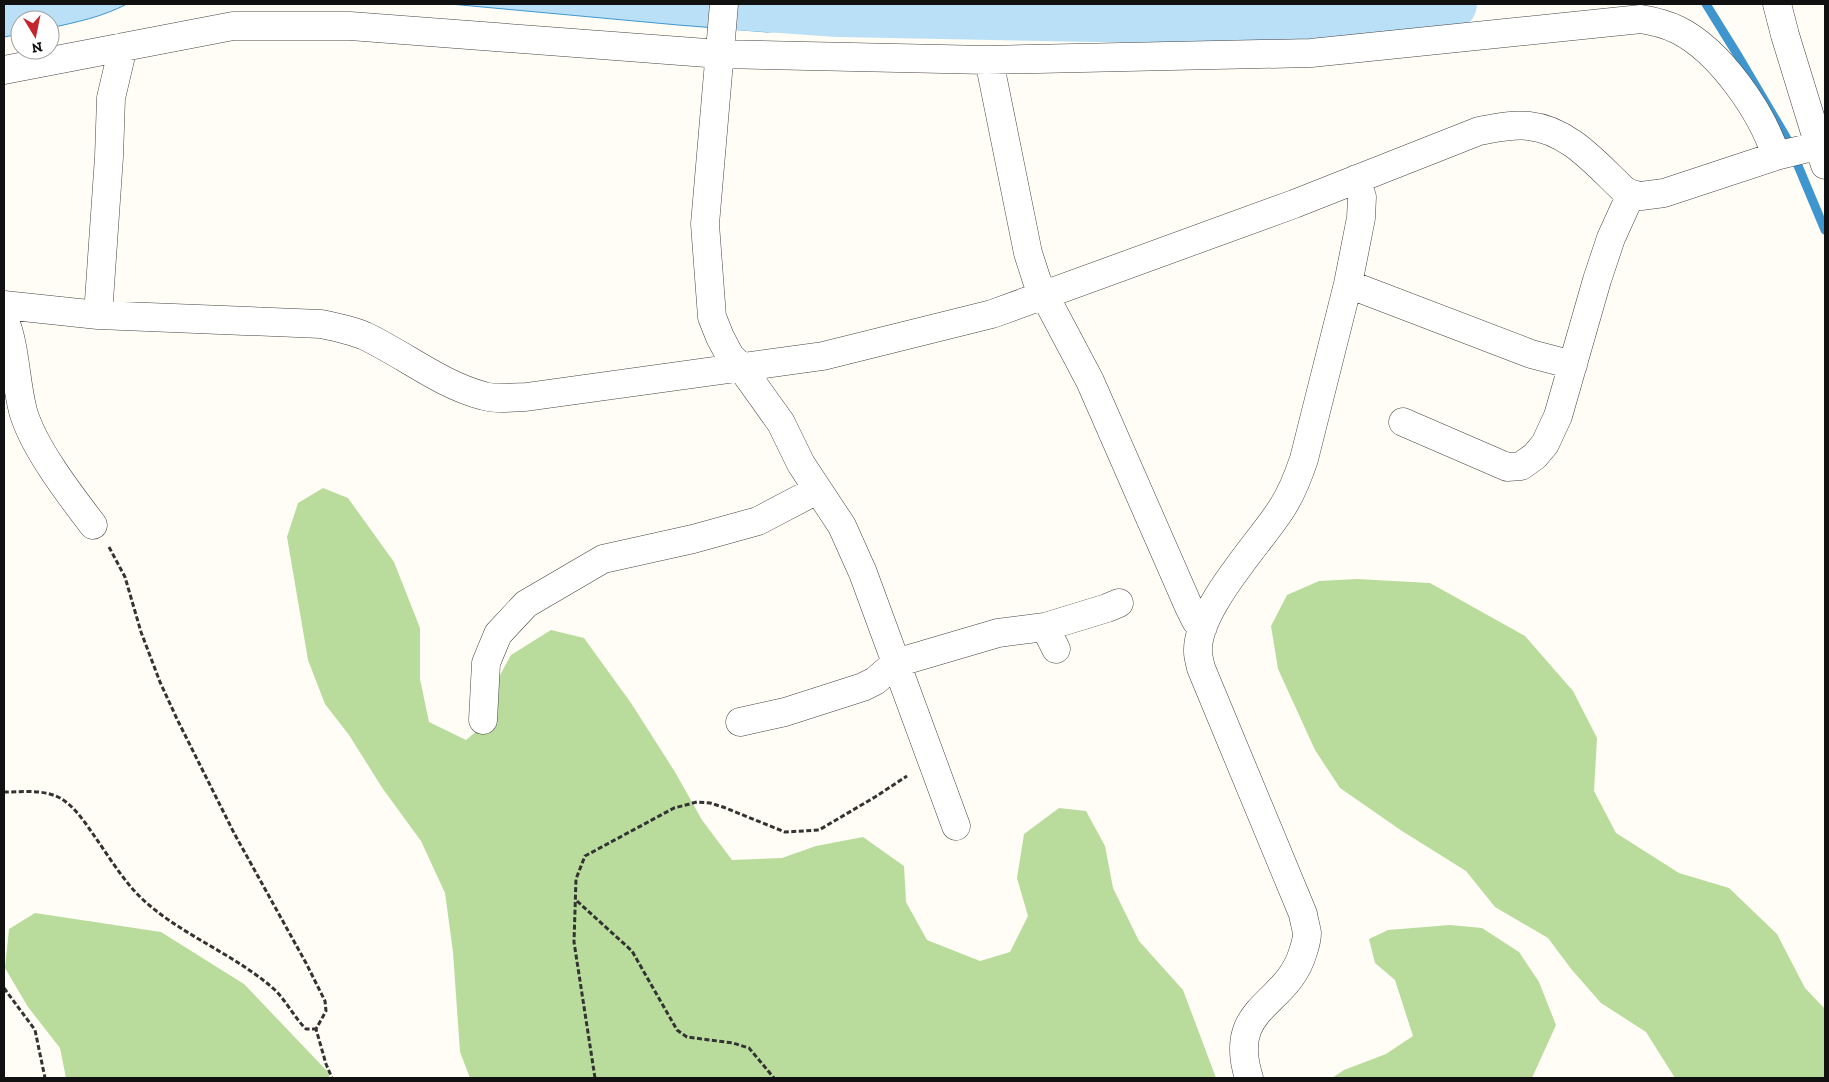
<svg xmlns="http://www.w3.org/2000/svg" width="1829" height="1082" font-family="'Zilla Slab',serif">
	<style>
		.forest { fill: #b9dc9c }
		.water { fill: #b9e0f7; stroke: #3f96cf }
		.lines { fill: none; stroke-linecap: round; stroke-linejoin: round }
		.stream { stroke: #3f96cf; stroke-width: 9 }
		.river { stroke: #b9e0f7; stroke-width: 52 }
		.minor-casing { stroke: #444; stroke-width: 29 }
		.path { stroke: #333; stroke-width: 3; stroke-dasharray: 5 2.5; stroke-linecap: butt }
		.minor { stroke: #fff; stroke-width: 28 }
	</style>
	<rect width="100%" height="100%" fill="#fffdf5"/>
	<path class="forest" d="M323,488L348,498L394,562L420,628V679L429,722L466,740L498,713L494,686L511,655L551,630L584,638L631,703L675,772L702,820L732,860L782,858L816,846L863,837L904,866L906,902L927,940L980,961L1010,952L1028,916L1017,878L1024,834L1059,808L1086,811L1105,846L1113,888L1139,941L1183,990L1216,1078H470L460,1052L453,952L445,893L421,841L383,789L349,735L325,704L308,660L287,537L298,503Z
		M1357,579L1430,583L1525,636L1573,691L1597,738L1594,791L1616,833L1679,873L1729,888L1777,934L1805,988L1825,1009V1078H1675L1646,1032L1601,1003L1572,970L1548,938L1495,907L1466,871L1402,831L1340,788L1315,750L1278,669L1271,626L1287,595L1319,581Z
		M35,913L161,932L244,984L327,1071L330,1078H66L60,1048L28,1007L5,968L9,929Z
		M1450,925L1482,928L1519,952L1539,982L1556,1025L1532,1078H1332L1344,1070L1386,1054L1413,1036L1395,980L1375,963L1369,939L1388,930Z"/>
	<path class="water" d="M4,4H127C102,17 77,22 50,28V20H20V34L4,37Z
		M450,4H873L891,5L972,18L767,32L678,25Z"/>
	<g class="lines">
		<path class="stream" d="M1706,4L1737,54L1786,137L1825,230"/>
		<path class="river" d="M738,4L838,11L1256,19L1451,4"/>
		<defs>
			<path id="minor" d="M724,4L705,224L712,317L720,337L730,356L741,367L781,423L801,464L842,526L863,573L956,826
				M1777,4L1785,35L1825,165
				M989,60L1028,253L1037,281L1090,381L1189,607L1196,621L1203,627
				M4,70L233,26H350L720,54L987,60L1311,53L1641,19C1653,21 1666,24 1678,30C1720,51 1762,112 1776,156
				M1348,284L1531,354L1573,365
				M4,305L98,315L321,324C336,327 351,330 365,336C405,355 441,385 484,396C497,400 512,397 526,397L823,356L992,314L1294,204L1479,131C1496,128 1512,124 1529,126C1569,130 1597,165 1624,190L1631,194L1641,196L1664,193L1776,156L1825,144
				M98,315L109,157L111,98L123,47
				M4,318C16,348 15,380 23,411C33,447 70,495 93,525
				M1403,422L1507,467L1521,466L1535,456L1545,444L1558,416L1597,280L1611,238L1631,194
				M1056,649L1045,627L1107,608L1119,603
				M483,720L486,663L498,634L526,604L603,559L693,539L758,521L817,490
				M740,722L785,712L863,687L875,681L896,663L998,633L1045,627
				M1249,1078C1226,1005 1287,1007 1303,952C1305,946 1307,939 1307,933C1306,927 1304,920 1303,914L1201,668C1200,663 1198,657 1198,652C1196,610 1257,546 1280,511C1291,495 1298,477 1304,459L1348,284L1361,218L1362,197L1356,179"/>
		</defs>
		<use href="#minor" class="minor-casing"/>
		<path class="path" d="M109,547L125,577L141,632L160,682L177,719L234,833L306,963L325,1001L326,1011L316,1029L326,1064L332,1078
			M4,792C22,792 43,789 60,798C74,806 84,821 93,834C110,858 126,886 149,905C188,938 237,956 275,990C287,1002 294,1017 306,1029H316
			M577,901L632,951L677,1030L687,1037L733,1043L749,1048L774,1078
			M4,988L35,1030L45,1078
			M595,1078L574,942L576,879L585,856L674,808L697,802L710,803L723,807L785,832L819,830L875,797L907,776"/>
		<use href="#minor" class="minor"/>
	</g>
	<rect width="1829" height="1082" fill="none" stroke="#111111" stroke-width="10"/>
	<g transform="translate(35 35) rotate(170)"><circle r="24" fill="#ffffff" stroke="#a0a0a0"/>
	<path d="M0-4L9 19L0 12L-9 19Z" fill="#c4262e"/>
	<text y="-8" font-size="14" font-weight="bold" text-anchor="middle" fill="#111111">N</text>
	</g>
</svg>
